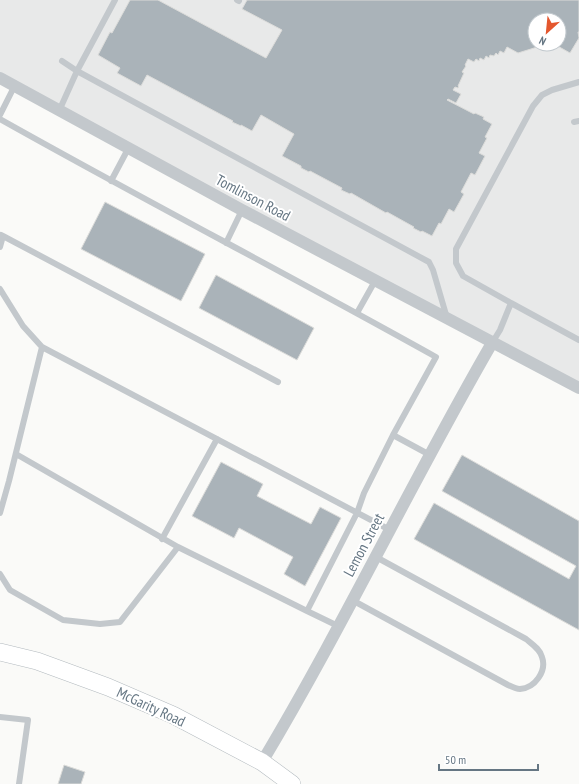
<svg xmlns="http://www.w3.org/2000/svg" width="579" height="784" font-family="'PT Sans Narrow',sans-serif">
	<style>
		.built { fill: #e8e9e9; fill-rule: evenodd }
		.building { fill: #aab3b9; stroke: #dcdcda }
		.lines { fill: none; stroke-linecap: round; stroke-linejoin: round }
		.secondary-casing { stroke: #b3babf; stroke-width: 18 }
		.lane { stroke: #c3c8cc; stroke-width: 6 }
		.street { stroke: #c3c8cc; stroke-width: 12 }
		.secondary { stroke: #fff; stroke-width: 17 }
		.labels { text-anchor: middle; stroke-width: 4; stroke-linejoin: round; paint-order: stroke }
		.street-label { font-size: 15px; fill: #657683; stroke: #fff }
	</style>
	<rect width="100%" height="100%" fill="#fafaf8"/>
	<path class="built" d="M0,0H579V388L0,75ZM535,20H559V44H535Z"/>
	<path class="building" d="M130,0H158L266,58L282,30L242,9L247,0H579V32H578L579,38L570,53L554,44H559V20H535V44H547L518,53L507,47L504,53L500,51L498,55L496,53L494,56L490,55L489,58L486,56L484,60L480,58L479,61L476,59L474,62L468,59L465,65L466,66L462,72L464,73L458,86L459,87L458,88L455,87L453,90L461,94L456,103L448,99L447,100L474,114L475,113L484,117L483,119L492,124L485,137L487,138L479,153L485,156L475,175L471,173L461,192L464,194L454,212L449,209L441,224L439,223L432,236L422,231L421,232L413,228L414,227L387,212L386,213L351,193L350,194L341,190L342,188L310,171L309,172L301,168V166L282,156L294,134L261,115L252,131L241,125V126L232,122L233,121L147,75L141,86L117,73L120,68L98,55L110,32L112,33Z
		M105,202L205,254L181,301L81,249Z
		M216,275L314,328L297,360L199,308Z
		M462,455L579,521V630L414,539L434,503L569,579L576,566L442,491Z
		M221,462L263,484L257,496L311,524L320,507L341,518L305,586L284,574L293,557L239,528L234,538L192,516Z
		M64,765L85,772L81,784H58Z"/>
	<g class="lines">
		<defs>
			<path id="secondary" d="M0,652L37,661L108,687L173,715L262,762L292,784"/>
		</defs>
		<use href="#secondary" class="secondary-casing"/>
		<path class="lane" d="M237,0L239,1
			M62,61L77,71L429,262L433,270L447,318
			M59,111L77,71L115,0
			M0,115L14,87
			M0,119C144,200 291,276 436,357L393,435L364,493L357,513L307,611L338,626
			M574,122L579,121
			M111,181L128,149
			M3,236L278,382
			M226,243L242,210
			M0,247L3,236L1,235
			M0,289L23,326L42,347L9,481L0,513
			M511,303L463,276L456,263V249L533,106L542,95L552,90L579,82
			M357,313L375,281
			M492,343L500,330L511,303L579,340
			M42,347L390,530
			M393,435L430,455
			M16,454L178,547
			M162,539L217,439
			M0,574L10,590L63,620L100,624L120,622L178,547L307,611
			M352,600L508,685C512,687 517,689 520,689C535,688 547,671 542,657C540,649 532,644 526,639L376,557
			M0,717L28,720L19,784"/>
		<path class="street" d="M0,78L242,210L579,388
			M262,762C344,625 412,481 492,343"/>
		<use href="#secondary" class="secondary"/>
	</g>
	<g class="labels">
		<g class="street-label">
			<text transform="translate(253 198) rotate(28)" y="5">Tomlinson Road</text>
			<text transform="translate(364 545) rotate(-62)" y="5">Lemon Street</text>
			<text transform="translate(151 707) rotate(25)" y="5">McGarity Road</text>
		</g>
	</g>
	<g transform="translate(547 32) rotate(207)"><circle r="19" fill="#ffffff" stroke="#c1c8cd"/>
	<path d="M0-3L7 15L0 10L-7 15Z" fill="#e4572e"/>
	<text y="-6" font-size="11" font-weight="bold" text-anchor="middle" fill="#657683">N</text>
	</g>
	<path d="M439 764v6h99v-6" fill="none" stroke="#657683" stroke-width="2"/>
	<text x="445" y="764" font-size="12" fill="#657683" stroke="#ffffff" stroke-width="3" paint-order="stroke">50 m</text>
</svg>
